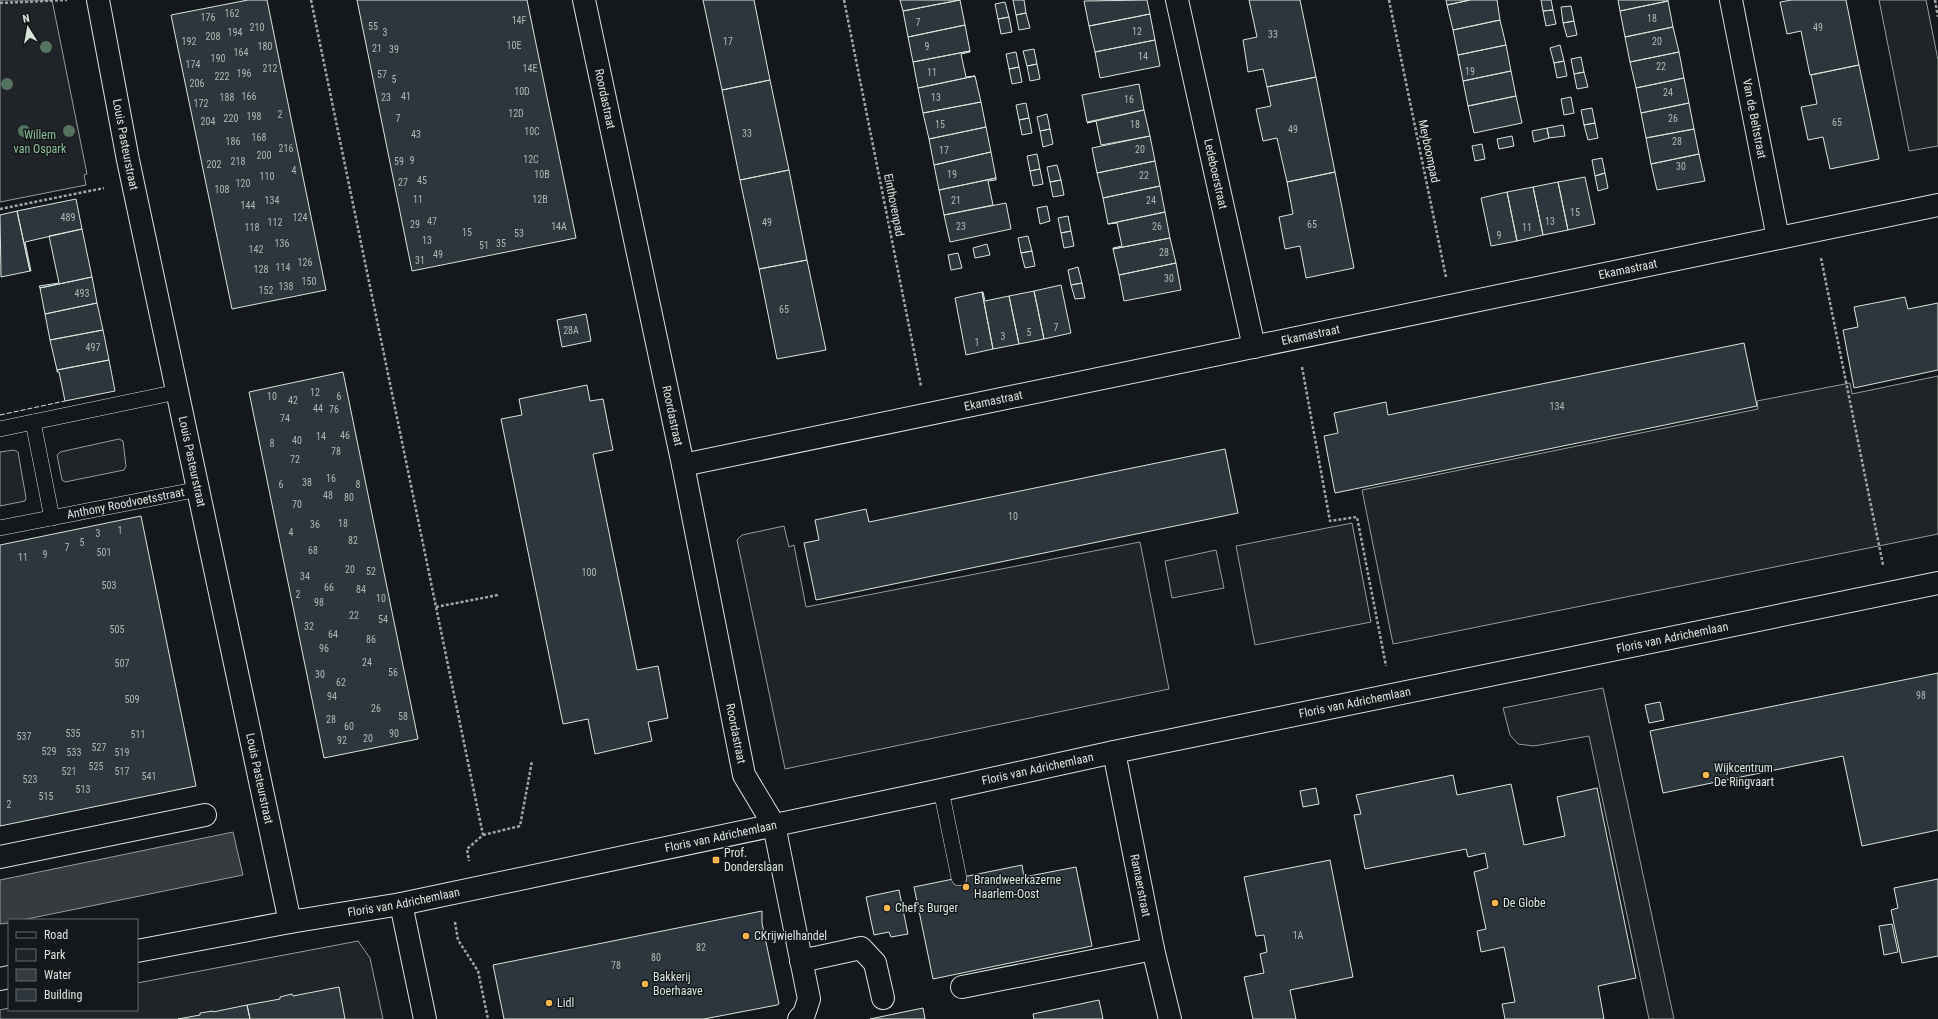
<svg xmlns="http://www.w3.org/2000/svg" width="1938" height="1019" font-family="'Roboto Condensed',sans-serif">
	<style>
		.green { fill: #202428; stroke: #939e99 }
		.water { fill: #363b3e; stroke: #939e99 }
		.building { fill: #2c363c; stroke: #d8e6dc }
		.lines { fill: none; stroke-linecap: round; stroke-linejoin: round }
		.lane-casing { stroke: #d8e6dc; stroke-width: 16 }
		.street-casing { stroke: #d8e6dc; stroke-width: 24 }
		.secondary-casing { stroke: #d8e6dc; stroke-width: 24 }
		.path { stroke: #9da8a2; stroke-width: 2.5; stroke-dasharray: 3 2; stroke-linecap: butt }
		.lane { stroke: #14181c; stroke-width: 15 }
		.street { stroke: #14181c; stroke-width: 22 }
		.secondary { stroke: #14181c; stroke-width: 22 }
		.fence { stroke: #d8e6dc; stroke-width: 1; stroke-dasharray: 5 2; stroke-linecap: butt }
		.tree { fill: #55745f }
		.poi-dot { fill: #ffb74d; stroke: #14181c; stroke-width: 1.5 }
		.labels { text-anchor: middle; stroke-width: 3; stroke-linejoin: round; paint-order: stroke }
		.number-label { font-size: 10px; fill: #adbab4 }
		.street-label { font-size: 12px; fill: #d8e6dc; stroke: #14181c }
		.park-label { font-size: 12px; fill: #8ac095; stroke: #14181c }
		.poi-label { font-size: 12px; fill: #d8e6dc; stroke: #14181c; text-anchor: start }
	</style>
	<rect width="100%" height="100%" fill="#14181c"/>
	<path class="green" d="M0,0H52L87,174L84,175L86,185L0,202Z
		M1879,0H1926L1938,60V146L1909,151Z
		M1938,376V534L1393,644L1362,490L1758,409L1757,401L1850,383L1852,394Z
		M119,439L123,441L126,466L124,470L65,482L62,480L57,455L60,452Z
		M14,450L18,452L26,498L25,501L0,506V452Z
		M1352,523L1371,622L1255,645L1236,546Z
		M784,526L789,547L794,545L806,607L1140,542L1169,689L785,769L737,540L742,535Z
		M1216,550L1224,588L1172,598L1165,561Z
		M1603,688L1674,1019H1649L1589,736L1534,746L1518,744L1510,735L1503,708Z
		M358,941L370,958L383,1019H0V1010L9,1008V1010H137V983Z"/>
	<path class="water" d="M233,832L243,875L22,920H9V923L0,924V880Z"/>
	<path class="building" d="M248,0H267L326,290L232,309L171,15Z
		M357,0H527L576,238L412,271Z
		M703,0H754L770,80L722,90Z
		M900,0H960L903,11Z
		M960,0L965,25L908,37L903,11Z
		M1013,0H1024L1026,13L1016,15Z
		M1147,0L1150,14L1089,26L1084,1Z
		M1249,0H1300L1316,77L1267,87L1263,69L1248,72L1243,40L1257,37Z
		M1446,0H1470L1447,5Z
		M1470,0H1497L1500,20L1453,30L1447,5Z
		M1541,0H1551L1553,10L1543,11Z
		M1618,0H1668V1L1620,11Z
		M1792,0H1846L1859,65L1810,75L1801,31L1787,34L1780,2Z
		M1668,1L1673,27L1625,37L1620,11Z
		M1005,2L1009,17L998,19L995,4Z
		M1571,6L1574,21L1563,23L1561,7Z
		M1553,10L1556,24L1546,26L1543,11Z
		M1026,13L1030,28L1019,30L1016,15Z
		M1150,14L1155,40L1095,52L1089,26Z
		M1009,17L1012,32L1001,34L998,19Z
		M1500,20L1506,45L1458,55L1453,30Z
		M1574,21L1577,35L1567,37L1563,23Z
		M965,25L970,51L913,62L908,37Z
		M1673,27L1679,52L1630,62L1625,37Z
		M1155,40L1160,66L1100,78L1095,52Z
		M1506,45L1511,71L1463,81L1458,55Z
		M1560,45L1564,61L1554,63L1550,48Z
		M1034,49L1037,64L1027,66L1023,51Z
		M970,51V52L961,54L966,77L975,76L918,88L913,62Z
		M1016,52L1019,67L1009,69L1006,54Z
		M1679,52L1684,78L1636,88L1630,62Z
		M1581,57L1584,72L1574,74L1571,59Z
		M1564,61L1567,76L1557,78L1554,63Z
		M1037,64L1040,79L1030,81L1027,66Z
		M1859,65L1879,159L1830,169L1823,137L1808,140L1801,107L1817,104L1811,75Z
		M1019,67L1022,82L1012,84L1009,69Z
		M1511,71L1516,96L1468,106L1463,81Z
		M1584,72L1588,87L1577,89L1574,74Z
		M975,76L981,102L923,113L918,88Z
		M1316,77L1335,172L1287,182L1277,138L1263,141L1256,109L1271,106L1267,87Z
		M1684,78L1689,103L1641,113L1636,88Z
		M770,80L789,170L740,180L722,90Z
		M1139,84L1144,110L1087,122L1082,95Z
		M1516,96L1522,123L1474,133L1468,106Z
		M1571,97L1574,113L1564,115L1561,99Z
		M981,102L986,127L929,139L923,113Z
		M1026,103L1029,118L1019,120L1016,105Z
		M1689,103L1694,129L1646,138L1641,113Z
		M1592,108L1595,123L1584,125L1581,110Z
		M1144,110L1150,136L1101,145L1096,121L1087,123Z
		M1047,114L1050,129L1040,131L1037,117Z
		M1029,118L1032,133L1022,135L1019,120Z
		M1595,123L1598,138L1588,140L1584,125Z
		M1563,125L1565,136L1549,138L1547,128Z
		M986,127L991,152L934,165L929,139Z
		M1547,128L1549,138L1534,142L1532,131Z
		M1050,129L1053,144L1043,147L1040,131Z
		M1694,129L1699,154L1651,164L1646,138Z
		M1150,136L1155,161L1097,173L1092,148Z
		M1512,136L1514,146L1499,149L1497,139Z
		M1482,144L1485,159L1475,161L1472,146Z
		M991,152L996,178L939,190L934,165Z
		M1037,154L1040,169L1030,171L1027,156Z
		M1699,154L1705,181L1657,190L1651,164Z
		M1602,158L1605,173L1595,176L1592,160Z
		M1155,161L1160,186L1103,198L1097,173Z
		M1057,165L1061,180L1050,182L1047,167Z
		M1040,169L1043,184L1033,186L1030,171Z
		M789,170L807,260L759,269L740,180Z
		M1335,172L1354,268L1306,278L1300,246L1285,249L1279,217L1293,214L1287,182Z
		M1605,173L1608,188L1598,191L1595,176Z
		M1585,177L1595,224L1568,230L1558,182Z
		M996,178V180L988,181L993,205L944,215L939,190Z
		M1061,180L1064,195L1053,197L1050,182Z
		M1558,182L1568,230L1543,235L1533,187Z
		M1160,186L1165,212L1108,224L1103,198Z
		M1533,187L1543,235L1517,241L1507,192Z
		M1507,192L1517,241L1491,246L1481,198Z
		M76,199L82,229L25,242L31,271H30L17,211Z
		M1006,203L1011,229L950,242L944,215Z
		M1047,206L1050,221L1040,224L1037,208Z
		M17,211L30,271L1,277L0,215Z
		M1165,212L1170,238L1113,249V248L1122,246L1117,223L1108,224Z
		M1068,216L1071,231L1061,233L1058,218Z
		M82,229L92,277L40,288L39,286L59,283L49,236Z
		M1071,231L1074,246L1064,248L1061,233Z
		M1028,236L1032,251L1021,253L1018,238Z
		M1170,238L1176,263L1119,275L1113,249Z
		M987,244L990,255L975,258L973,248Z
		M1032,251L1035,266L1025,268L1021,253Z
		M958,253L962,268L951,270L948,255Z
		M807,260L826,350L777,359L759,269Z
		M1176,263L1181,290L1124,301L1119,275Z
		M1078,267L1082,283L1071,285L1068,270Z
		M92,277L97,303L45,314L40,288Z
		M1082,283L1085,298L1075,299L1071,285Z
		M1061,285L1071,333L1044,339L1034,291Z
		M1034,291L1044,339L1019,344L1009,296Z
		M982,292H983L985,301L1009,296L1019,344L993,349Z
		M982,292L993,349L966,355L955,298Z
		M1905,297L1908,309L1938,303V370L1854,388L1843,330L1858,327L1854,307Z
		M97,303L103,330L50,340L45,314Z
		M586,314L591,341L562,347L557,320Z
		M103,330L109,360L57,370L50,340Z
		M1744,343L1757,406L1335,493L1324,436L1338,433L1334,413L1386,402L1388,415Z
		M109,360L115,391L65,401L59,372H57V370Z
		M343,372L418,739L324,758L249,392Z
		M587,385L590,401L603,399L613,450L593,454L637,670L658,666L668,718L648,722L652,741L595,754L588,719L563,724L501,419L522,415L519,399Z
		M1225,449L1238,513L816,600L804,543L819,540L815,520L866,509L869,522Z
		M141,516L196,786L0,826V545Z
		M1938,673V830L1862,846L1843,756L1663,793L1650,731Z
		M1660,702L1664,720L1649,723L1645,705Z
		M1453,775L1457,795L1511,784L1524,845L1565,836L1557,797L1597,788L1636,978L1598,986L1604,1019H1505L1502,1004L1515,1002L1504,947L1481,952L1477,931L1486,929L1474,872L1488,868L1485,853L1468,857L1466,849L1365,869L1354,815L1361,814L1356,795Z
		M1316,788L1319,804L1303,807L1300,791Z
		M1330,860L1353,977L1290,990L1296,1019H1253L1244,977L1264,973L1260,954L1267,952L1264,935L1256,936L1244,877Z
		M1022,865L1024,877L1076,867L1092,946L933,979L914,887Z
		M1938,879V956L1902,963L1891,910L1898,908L1894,888Z
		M899,890L908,934L891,937L889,932L874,935L866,897Z
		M762,911V923L779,1004L777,1005L704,1019H504L493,965Z
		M1892,924L1898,952L1884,955L1879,926Z
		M339,987L345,1019H250L247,1005L280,999V997L292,994L293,996Z
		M1099,1000L1103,1019H1034L1033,1014Z
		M247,1005L250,1019H178L200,1015V1013L213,1011V1012Z
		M923,1008L925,1019H870Z"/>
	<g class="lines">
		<defs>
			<g id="lane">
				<path d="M33,422L52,518"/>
				<path d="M0,429L177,392"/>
				<path id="s1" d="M0,528L199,489"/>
				<path d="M941,790L959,878"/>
			</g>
			<g id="street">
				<path id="s2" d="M98,0L128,160L290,922"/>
				<path id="s3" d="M584,0L683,465L744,775L774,825L809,999L804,1014L799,1019"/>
				<path id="s4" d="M1177,0L1254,347"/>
				<path id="s5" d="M1731,0L1778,238"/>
				<path id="s6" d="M683,465L1938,205"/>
				<path id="s7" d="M1114,752L1153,949L1170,1019"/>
				<path d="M0,857L205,815"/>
				<path d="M401,904L425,1019"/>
				<path d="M801,961L861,948L875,963L883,998"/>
				<path d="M962,987L1153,949"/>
			</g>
			<g id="secondary">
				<path id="s8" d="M137,951L290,922L401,904L941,790L1114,752L1938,583"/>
				<path d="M0,979L9,977"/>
			</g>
		</defs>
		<use href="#lane" class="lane-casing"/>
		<use href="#street" class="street-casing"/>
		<use href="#secondary" class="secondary-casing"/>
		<path class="path" d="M311,0L483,835L467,849L469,861
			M844,0L921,386
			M1389,0L1446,277
			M1935,0L1938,17
			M0,3L67,0
			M0,209L104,188
			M1821,258L1883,565
			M1302,367L1330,521L1357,517L1386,666
			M436,607L498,595
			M483,835L520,826L532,761
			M455,922L458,940L478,971L488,1019"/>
		<use href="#lane" class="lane"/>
		<use href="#street" class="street"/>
		<use href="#secondary" class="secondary"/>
		<path class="fence" d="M0,415L65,401"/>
	</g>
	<g class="tree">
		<circle cx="46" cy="47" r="6"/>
		<circle cx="7" cy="84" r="6"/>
		<circle cx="24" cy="131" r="6"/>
		<circle cx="69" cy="131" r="6"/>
	</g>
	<g class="poi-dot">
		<circle cx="1706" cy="775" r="4"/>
		<rect x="712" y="856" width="8" height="8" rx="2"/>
		<circle cx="966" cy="887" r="4"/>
		<circle cx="1495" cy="903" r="4"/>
		<circle cx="887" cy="908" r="4"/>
		<circle cx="746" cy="936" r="4"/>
		<circle cx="645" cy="984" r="4"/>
		<circle cx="549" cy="1003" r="4"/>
	</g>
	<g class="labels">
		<g class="number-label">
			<text x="232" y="17">162</text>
			<text x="208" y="21">176</text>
			<text x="1652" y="22">18</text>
			<text x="519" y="24">14F</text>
			<text x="918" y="26">7</text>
			<text x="373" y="30">55</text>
			<text x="257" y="31">210</text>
			<text x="1818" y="31">49</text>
			<text x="1137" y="35">12</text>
			<text x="235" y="36">194</text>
			<text x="385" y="36">3</text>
			<text x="1273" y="38">33</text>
			<text x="213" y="40">208</text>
			<text x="189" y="45">192</text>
			<text x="728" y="45">17</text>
			<text x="1657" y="45">20</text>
			<text x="514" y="49">10E</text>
			<text x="265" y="50">180</text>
			<text x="927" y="50">9</text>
			<text x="377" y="52">21</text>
			<text x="394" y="53">39</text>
			<text x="241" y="56">164</text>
			<text x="1143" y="60">14</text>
			<text x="218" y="62">190</text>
			<text x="193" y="68">174</text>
			<text x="1661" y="70">22</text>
			<text x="270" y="72">212</text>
			<text x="530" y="72">14E</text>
			<text x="1470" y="75">19</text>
			<text x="932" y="76">11</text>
			<text x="244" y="77">196</text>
			<text x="382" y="78">57</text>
			<text x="222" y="80">222</text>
			<text x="394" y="83">5</text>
			<text x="197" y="87">206</text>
			<text x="522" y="95">10D</text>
			<text x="1668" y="96">24</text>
			<text x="249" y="100">166</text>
			<text x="406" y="100">41</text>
			<text x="227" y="101">188</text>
			<text x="386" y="101">23</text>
			<text x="936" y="101">13</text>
			<text x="1129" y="103">16</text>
			<text x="201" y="107">172</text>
			<text x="516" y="117">12D</text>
			<text x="280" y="118">2</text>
			<text x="254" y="120">198</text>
			<text x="231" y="122">220</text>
			<text x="398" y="122">7</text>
			<text x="1673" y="122">26</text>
			<text x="208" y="125">204</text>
			<text x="1837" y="126">65</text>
			<text x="940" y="128">15</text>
			<text x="1135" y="128">18</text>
			<text x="1293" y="133">49</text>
			<text x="532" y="135">10C</text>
			<text x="747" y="137">33</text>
			<text x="416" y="138">43</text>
			<text x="259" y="141">168</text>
			<text x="233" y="145">186</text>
			<text x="1677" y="145">28</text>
			<text x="286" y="152">216</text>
			<text x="1140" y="153">20</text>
			<text x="944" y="154">17</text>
			<text x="264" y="159">200</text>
			<text x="531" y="163">12C</text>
			<text x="412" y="164">9</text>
			<text x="238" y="165">218</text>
			<text x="399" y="165">59</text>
			<text x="214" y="168">202</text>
			<text x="1681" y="170">30</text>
			<text x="294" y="174">4</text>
			<text x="542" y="178">10B</text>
			<text x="952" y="178">19</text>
			<text x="1144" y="179">22</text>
			<text x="267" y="180">110</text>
			<text x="422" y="184">45</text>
			<text x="403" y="186">27</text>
			<text x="243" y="187">120</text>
			<text x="222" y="193">108</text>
			<text x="418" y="203">11</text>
			<text x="540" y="203">12B</text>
			<text x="272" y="204">134</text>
			<text x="956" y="204">21</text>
			<text x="1151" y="204">24</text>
			<text x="248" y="209">144</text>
			<text x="1575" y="216">15</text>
			<text x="68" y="221">489</text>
			<text x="300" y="221">124</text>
			<text x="432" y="225">47</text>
			<text x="1550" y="225">13</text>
			<text x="275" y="226">112</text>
			<text x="767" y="226">49</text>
			<text x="415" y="228">29</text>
			<text x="1312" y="228">65</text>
			<text x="559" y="230">14A</text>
			<text x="961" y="230">23</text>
			<text x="1157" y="230">26</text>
			<text x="252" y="231">118</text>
			<text x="1527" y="231">11</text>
			<text x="467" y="236">15</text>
			<text x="519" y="237">53</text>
			<text x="1499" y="239">9</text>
			<text x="427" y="244">13</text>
			<text x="282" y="247">136</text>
			<text x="501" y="247">35</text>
			<text x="484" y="249">51</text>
			<text x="256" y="253">142</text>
			<text x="1164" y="256">28</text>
			<text x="438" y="258">49</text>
			<text x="420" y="264">31</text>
			<text x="305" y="266">126</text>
			<text x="283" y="271">114</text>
			<text x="261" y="273">128</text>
			<text x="1169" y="282">30</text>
			<text x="309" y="285">150</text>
			<text x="286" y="290">138</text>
			<text x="266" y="294">152</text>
			<text x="82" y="297">493</text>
			<text x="784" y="313">65</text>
			<text x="1056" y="331">7</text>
			<text x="571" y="334">28A</text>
			<text x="1029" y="336">5</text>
			<text x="1003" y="340">3</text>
			<text x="977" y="346">1</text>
			<text x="93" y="351">497</text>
			<text x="315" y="396">12</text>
			<text x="272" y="400">10</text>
			<text x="339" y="400">6</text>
			<text x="293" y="404">42</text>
			<text x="1557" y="410">134</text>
			<text x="318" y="412">44</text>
			<text x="334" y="413">76</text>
			<text x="285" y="422">74</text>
			<text x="345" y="439">46</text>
			<text x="321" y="440">14</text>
			<text x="297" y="444">40</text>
			<text x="272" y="447">8</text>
			<text x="336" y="455">78</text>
			<text x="295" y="463">72</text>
			<text x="331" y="482">16</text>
			<text x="307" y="486">38</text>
			<text x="281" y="488">6</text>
			<text x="358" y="488">8</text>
			<text x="328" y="499">48</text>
			<text x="349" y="501">80</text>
			<text x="297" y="508">70</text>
			<text x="1013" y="520">10</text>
			<text x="343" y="527">18</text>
			<text x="315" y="528">36</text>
			<text x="120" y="534">1</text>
			<text x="291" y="536">4</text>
			<text x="98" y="537">3</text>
			<text x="353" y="544">82</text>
			<text x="82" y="546">5</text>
			<text x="67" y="551">7</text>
			<text x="313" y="554">68</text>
			<text x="104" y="556">501</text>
			<text x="45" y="558">9</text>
			<text x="23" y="561">11</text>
			<text x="350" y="573">20</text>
			<text x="371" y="575">52</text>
			<text x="589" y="576">100</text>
			<text x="305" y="580">34</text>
			<text x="109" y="589">503</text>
			<text x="329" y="591">66</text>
			<text x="361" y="593">84</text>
			<text x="298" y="598">2</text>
			<text x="381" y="602">10</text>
			<text x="319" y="606">98</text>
			<text x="354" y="619">22</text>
			<text x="383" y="623">54</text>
			<text x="309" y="630">32</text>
			<text x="117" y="633">505</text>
			<text x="333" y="638">64</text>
			<text x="371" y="643">86</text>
			<text x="324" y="652">96</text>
			<text x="367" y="666">24</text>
			<text x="122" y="667">507</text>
			<text x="393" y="676">56</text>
			<text x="320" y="678">30</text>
			<text x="341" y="686">62</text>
			<text x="1921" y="699">98</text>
			<text x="332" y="700">94</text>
			<text x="132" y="703">509</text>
			<text x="376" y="712">26</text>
			<text x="403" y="720">58</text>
			<text x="331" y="723">28</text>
			<text x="349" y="730">60</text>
			<text x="73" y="737">535</text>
			<text x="394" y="737">90</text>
			<text x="138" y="738">511</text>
			<text x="24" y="740">537</text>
			<text x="368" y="742">20</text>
			<text x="342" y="744">92</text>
			<text x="99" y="751">527</text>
			<text x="49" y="755">529</text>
			<text x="74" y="756">533</text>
			<text x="122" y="756">519</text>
			<text x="96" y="770">525</text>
			<text x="69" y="775">521</text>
			<text x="122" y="775">517</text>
			<text x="149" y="780">541</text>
			<text x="30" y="783">523</text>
			<text x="83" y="793">513</text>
			<text x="46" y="800">515</text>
			<text x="9" y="808">2</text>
			<text x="1298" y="939">1A</text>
			<text x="701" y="951">82</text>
			<text x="656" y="961">80</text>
			<text x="616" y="969">78</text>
		</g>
		<g class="street-label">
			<text dy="4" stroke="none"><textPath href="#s3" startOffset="101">Roordastraat</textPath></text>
			<text dy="4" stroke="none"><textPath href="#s5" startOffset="121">Van de Beltstraat</textPath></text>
			<text dy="4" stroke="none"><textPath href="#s2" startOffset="147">Louis Pasteurstraat</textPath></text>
			<text transform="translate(1429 151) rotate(78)" y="4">Meyboompad</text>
			<text dy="4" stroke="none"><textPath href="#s4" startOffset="178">Ledeboerstraat</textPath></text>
			<text transform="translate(894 205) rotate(79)" y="4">Einthovenpad</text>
			<text dy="4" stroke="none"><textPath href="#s6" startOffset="965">Ekamastraat</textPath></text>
			<text dy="4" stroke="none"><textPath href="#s6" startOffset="641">Ekamastraat</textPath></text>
			<text dy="4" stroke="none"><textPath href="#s6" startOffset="317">Ekamastraat</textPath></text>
			<text dy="4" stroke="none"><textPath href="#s3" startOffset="425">Roordastraat</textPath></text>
			<text dy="4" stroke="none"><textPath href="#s2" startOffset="471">Louis Pasteurstraat</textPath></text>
			<text dy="4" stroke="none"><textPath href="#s1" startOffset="128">Anthony Roodvoetsstraat</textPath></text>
			<text dy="4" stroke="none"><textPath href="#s8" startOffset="1567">Floris van Adrichemlaan</textPath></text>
			<text dy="4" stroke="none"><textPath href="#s8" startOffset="1243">Floris van Adrichemlaan</textPath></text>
			<text dy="4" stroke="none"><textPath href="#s3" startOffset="749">Roordastraat</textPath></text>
			<text dy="4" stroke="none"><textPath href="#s8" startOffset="919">Floris van Adrichemlaan</textPath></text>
			<text dy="4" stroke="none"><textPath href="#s2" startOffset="795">Louis Pasteurstraat</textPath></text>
			<text dy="4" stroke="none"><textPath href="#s8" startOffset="595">Floris van Adrichemlaan</textPath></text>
			<text dy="4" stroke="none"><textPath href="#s7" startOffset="136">Ramaerstraat</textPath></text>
			<text dy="4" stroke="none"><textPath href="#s8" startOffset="271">Floris van Adrichemlaan</textPath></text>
		</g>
		<g class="park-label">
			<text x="40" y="139">Willem<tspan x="40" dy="14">van Ospark</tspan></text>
		</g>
		<g class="poi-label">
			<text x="1714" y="772">Wijkcentrum<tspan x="1714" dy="14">De Ringvaart</tspan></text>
			<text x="724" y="857">Prof.<tspan x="724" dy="14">Donderslaan</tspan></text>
			<text x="974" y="884">Brandweerkazerne<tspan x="974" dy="14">Haarlem-Oost</tspan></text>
			<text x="1503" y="907">De Globe</text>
			<text x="895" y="912">Chef's Burger</text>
			<text x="754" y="940">CKrijwielhandel</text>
			<text x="653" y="981">Bakkerij<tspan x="653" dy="14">Boerhaave</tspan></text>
			<text x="557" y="1007">Lidl</text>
		</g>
	</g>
	<rect x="8" y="919" width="130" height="92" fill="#14181c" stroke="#626a69"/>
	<rect x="16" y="932" width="20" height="6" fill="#14181c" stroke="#626a69"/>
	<text x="44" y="939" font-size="12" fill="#d8e6dc">Road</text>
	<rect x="16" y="949" width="20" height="12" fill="#202428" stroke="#626a69"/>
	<text x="44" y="959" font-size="12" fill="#d8e6dc">Park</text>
	<rect x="16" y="969" width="20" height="12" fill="#363b3e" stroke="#626a69"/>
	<text x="44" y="979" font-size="12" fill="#d8e6dc">Water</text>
	<rect x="16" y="989" width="20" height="12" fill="#2c363c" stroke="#626a69"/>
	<text x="44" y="999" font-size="12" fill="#d8e6dc">Building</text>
	<g transform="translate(28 28) rotate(349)" stroke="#14181c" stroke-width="3" paint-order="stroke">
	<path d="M0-3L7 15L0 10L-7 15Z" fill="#d8e6dc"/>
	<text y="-6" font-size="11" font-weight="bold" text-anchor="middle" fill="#d8e6dc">N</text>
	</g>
</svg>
